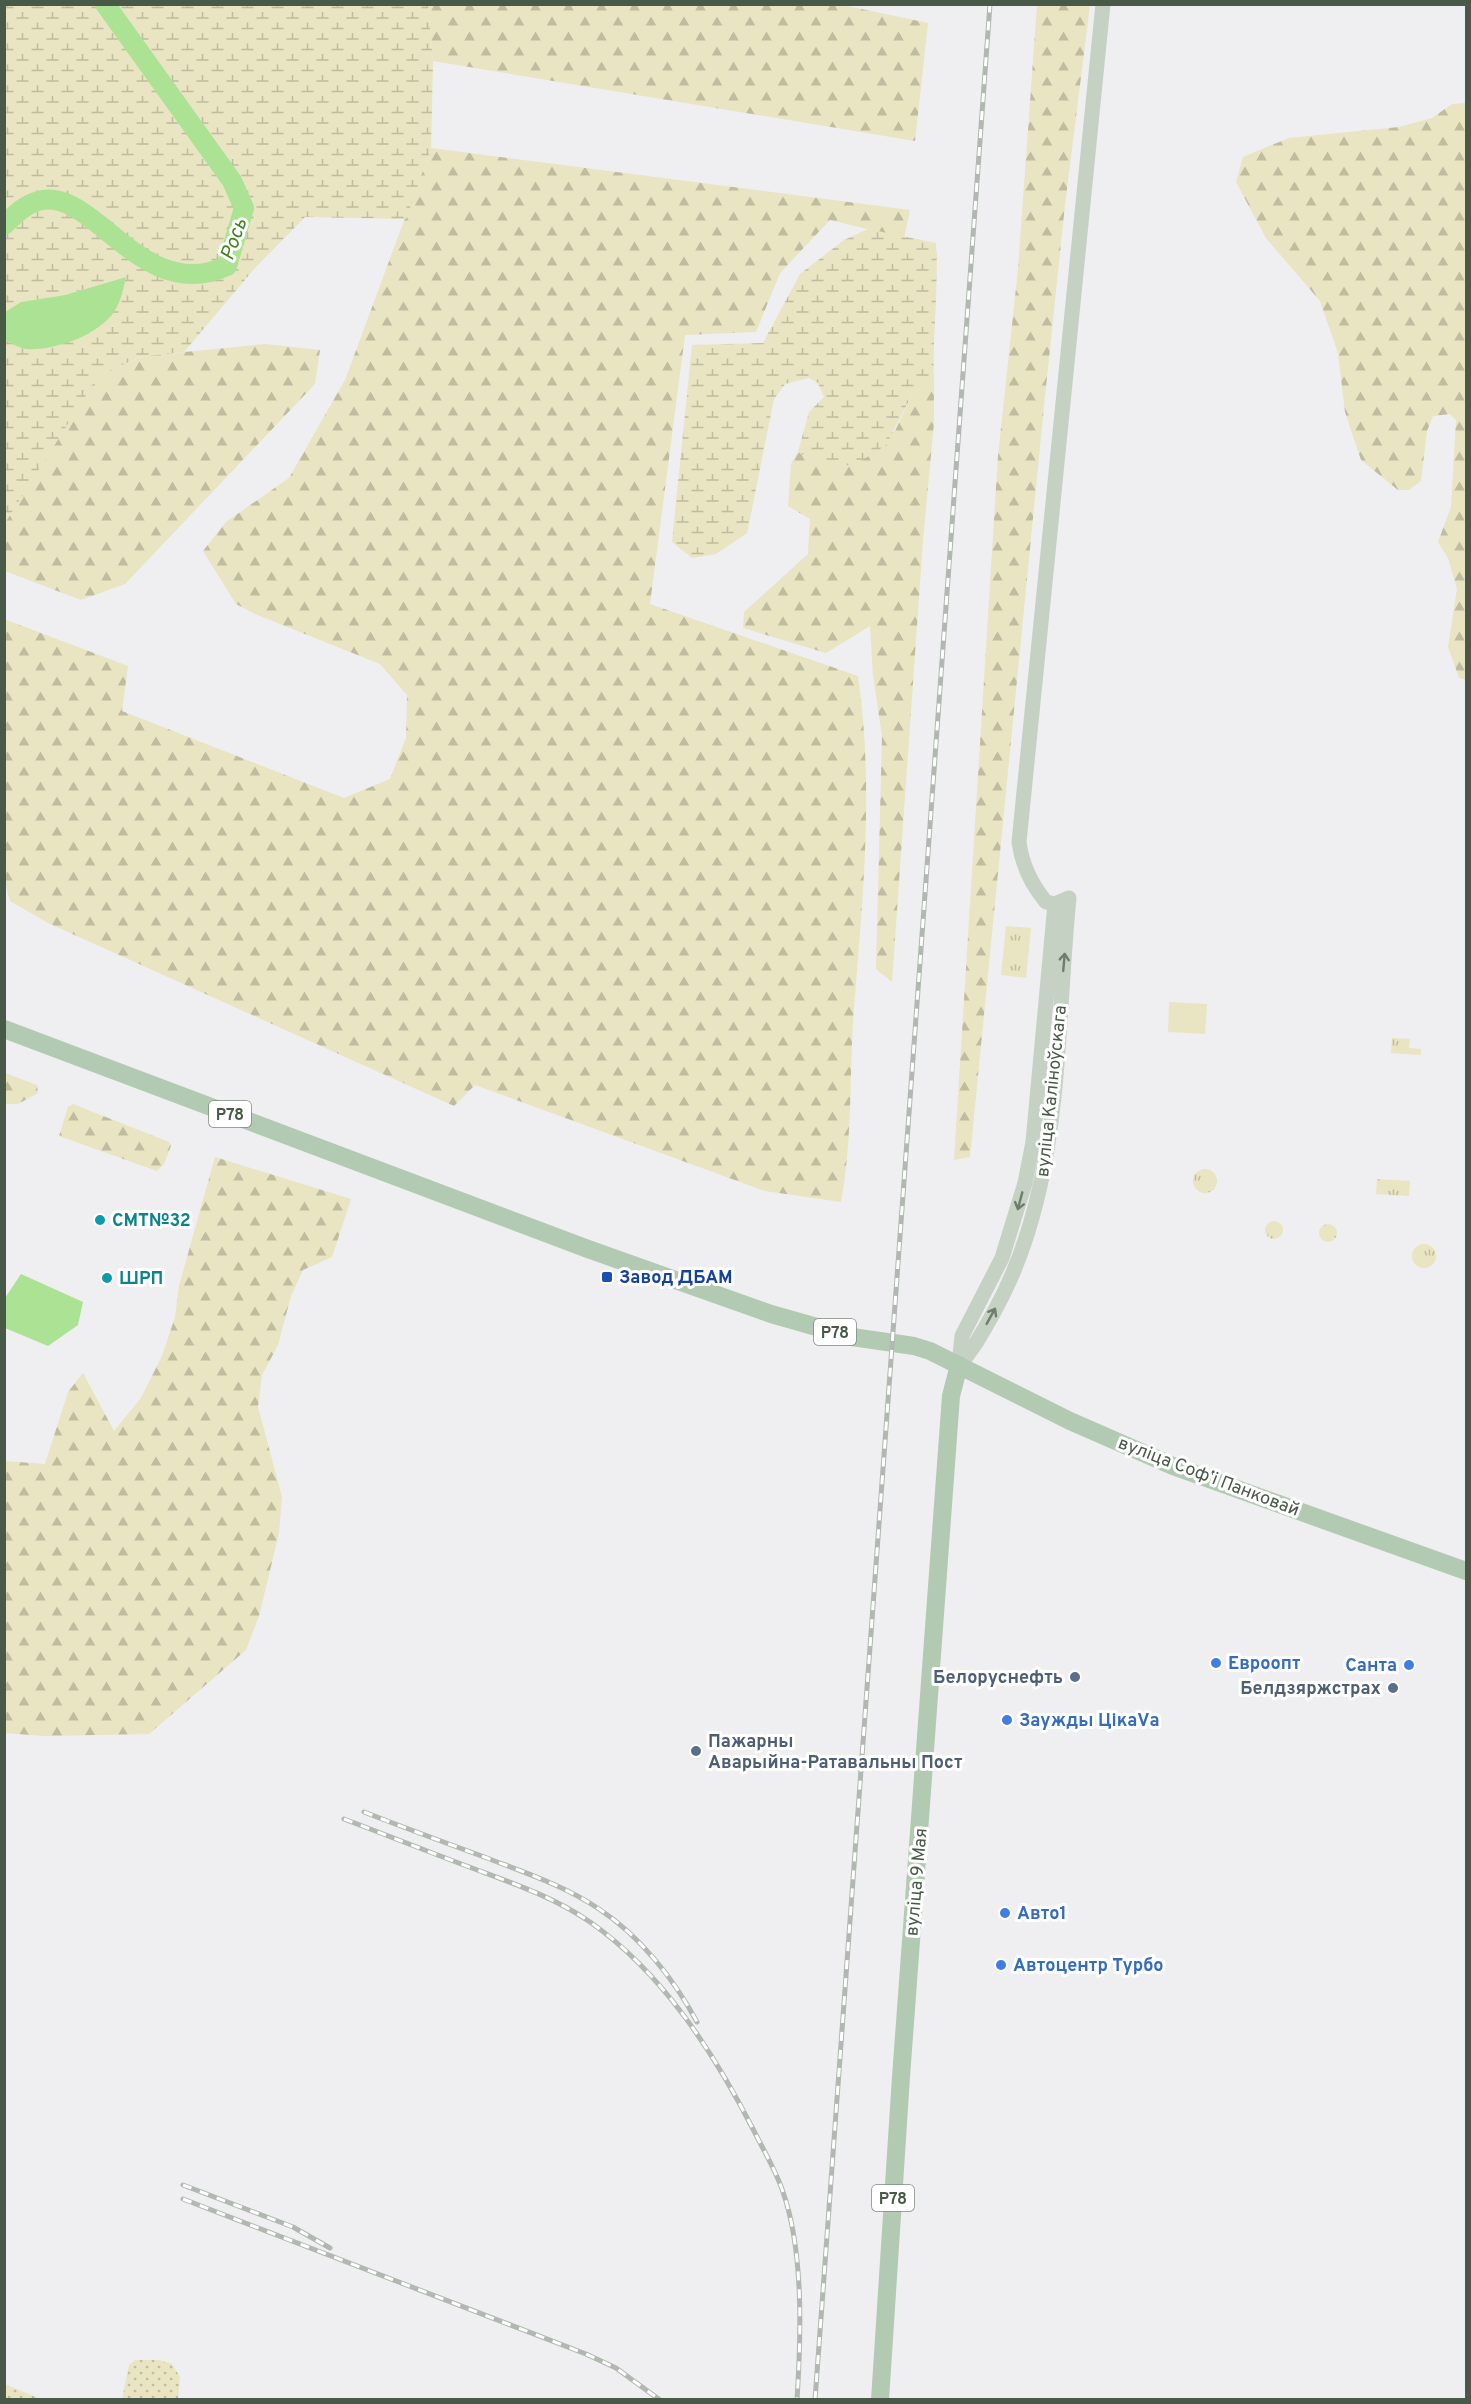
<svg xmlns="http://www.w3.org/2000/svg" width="1471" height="2404" font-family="Overpass,sans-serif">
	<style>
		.grass { fill: url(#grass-dots) }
		.forest { fill: url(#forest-firs) }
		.wetland { fill: url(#wetland-marsh) }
		.park { fill: url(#park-tufts) }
		.pitch { fill: #e9e4c1 }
		.water { fill: #abe293 }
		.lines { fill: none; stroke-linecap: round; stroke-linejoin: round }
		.river { stroke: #abe293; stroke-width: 20 }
		.minor { stroke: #c4d1c3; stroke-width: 15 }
		.major { stroke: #b1cab1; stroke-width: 18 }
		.rail-casing { stroke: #b1b7b1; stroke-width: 5 }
		.rail { stroke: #fff; stroke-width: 3; stroke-dasharray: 9; stroke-linecap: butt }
		.oneway { stroke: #6e7d6d }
		.culture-dot { fill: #0f9aa8; stroke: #fff; stroke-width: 2 }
		.transit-dot { fill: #1a4fb4; stroke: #fff; stroke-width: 2 }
		.shop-dot { fill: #3f7fe0; stroke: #fff; stroke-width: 2 }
		.service-dot { fill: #5c6f8a; stroke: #fff; stroke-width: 2 }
		.labels { text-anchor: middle; stroke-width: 6; stroke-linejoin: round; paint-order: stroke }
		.shield { fill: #fff; stroke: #808b7f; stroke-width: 1.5 }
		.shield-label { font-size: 16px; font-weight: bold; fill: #495948 }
		.street-label { font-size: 18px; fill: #495948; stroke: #fff }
		.culture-label { font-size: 18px; font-weight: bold; fill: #0d838f; stroke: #fff; text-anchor: start }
		.transit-label { font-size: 18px; font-weight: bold; fill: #164399; stroke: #fff; text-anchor: start }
		.shop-label { font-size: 18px; font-weight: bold; fill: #366cbe; stroke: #fff; text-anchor: start }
		.service-label { font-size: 18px; font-weight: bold; fill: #4e5e75; stroke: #fff; text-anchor: end }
		.water-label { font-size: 20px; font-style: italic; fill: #3b841a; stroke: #fff }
	</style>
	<defs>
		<pattern id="grass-dots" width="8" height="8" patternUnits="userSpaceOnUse" patternTransform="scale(1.5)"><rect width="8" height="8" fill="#e9e4c1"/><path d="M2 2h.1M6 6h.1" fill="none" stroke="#bfbc9f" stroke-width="1.8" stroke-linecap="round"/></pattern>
		<pattern id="forest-firs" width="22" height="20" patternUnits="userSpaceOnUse" patternTransform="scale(1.5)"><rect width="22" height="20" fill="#e9e4c1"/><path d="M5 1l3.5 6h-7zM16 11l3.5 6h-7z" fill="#bfbc9f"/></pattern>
		<pattern id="wetland-marsh" width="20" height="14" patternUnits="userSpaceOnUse" patternTransform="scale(1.5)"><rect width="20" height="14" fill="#e9e4c1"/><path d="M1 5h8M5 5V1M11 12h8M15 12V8" fill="none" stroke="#bfbc9f"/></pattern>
		<pattern id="park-tufts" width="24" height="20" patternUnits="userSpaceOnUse" patternTransform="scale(1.5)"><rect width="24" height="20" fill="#e9e4c1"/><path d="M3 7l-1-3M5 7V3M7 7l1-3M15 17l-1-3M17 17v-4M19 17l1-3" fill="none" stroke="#bfbc9f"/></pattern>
	</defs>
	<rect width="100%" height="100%" fill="#efeef0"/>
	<path class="grass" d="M135,2360H159L172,2364L180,2377L178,2399H122L129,2365Z
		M4,2384L41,2399H5Z"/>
	<path class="forest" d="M838,4L928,23L915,141L433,61L428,5Z
		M1037,5H1090L1065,205L1044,406L970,1157L954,1160L998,456L1018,269Z
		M1466,103V680L1459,678L1448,647L1457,589L1448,558L1438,542L1451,507L1456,420L1450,414L1433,416L1427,431L1421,481L1409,490H1398L1361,460L1345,412L1338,353L1320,301L1266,238L1236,182L1243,157L1289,138L1399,127L1432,118L1452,104Z
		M431,148L910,210L904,238L830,220L780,273L756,332L685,335L650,604L858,676C874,787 863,896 854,1007C849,1072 853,1138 841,1202L765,1191L475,1085L454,1106L48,923L10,901L4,878V619L128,666L122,711L344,798L390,779L406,738L407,695L380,664L255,614L236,604L203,551L226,522L289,478L345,380Z
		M265,344L320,350L315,384L125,584L81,600L5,571L4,524L99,375L144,356Z
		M934,382V423L923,540L892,982L876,969L882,736L873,675L870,626L826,653L743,628L744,612L808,554L810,519L788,506L791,464L798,452L821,465L895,431L913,393Z
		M5,1073L37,1085L38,1093L18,1104H5Z
		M73,1104L169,1142L171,1146L164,1164L157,1171L59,1136L68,1107Z
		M215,1157L351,1199L332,1257L303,1270L291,1296L278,1345L262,1375L258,1407L282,1497L279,1533L259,1616L246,1650L149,1734L44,1736L5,1733V1461L45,1464L68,1392L83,1373L114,1431L141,1398L162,1356L175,1317L179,1286Z"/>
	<path class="wetland" d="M5,5H428L433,61L431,148L406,219L305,217L255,268L184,352L143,356L99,375L5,523V340L24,349L58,346L91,331L112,314L125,277L65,295L21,302L5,312Z
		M868,229L936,243C939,290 932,336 934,382L913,393L886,445L861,461L838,468L821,465L798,452L809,412L824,397L818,383L809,378L785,384L774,399L747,533L716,554L692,558L672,542L692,345L763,343L800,274L844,240Z"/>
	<path class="park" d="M1006,926L1031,928L1026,978L1001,975Z
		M1392,1038L1410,1039L1409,1048L1421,1049V1055L1391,1053Z
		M1193 1181a12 12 0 1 1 24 0a12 12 0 1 1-24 0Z
		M1377,1179L1410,1181L1409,1196L1376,1194Z
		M1265 1230a9 9 0 1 1 18 0a9 9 0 1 1-18 0Z
		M1319 1233a9 9 0 1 1 18 0a9 9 0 1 1-18 0Z
		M1412 1256a12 12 0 1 1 24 0a12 12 0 1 1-24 0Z"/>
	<path class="pitch" d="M1169,1002L1207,1004L1205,1034L1168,1032Z"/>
	<path class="water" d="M126,277C123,290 121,301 114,312C97,336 54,351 26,349C19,348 11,343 5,340V312L21,302L65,295Z
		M21,1274L83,1302L78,1325L48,1346L5,1328V1298Z"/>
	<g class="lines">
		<path class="river" d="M4,225C15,215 24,205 38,201C94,185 141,306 227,266L244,208L232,181L105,4"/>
		<path class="minor" d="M959,1365C974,1349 983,1331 994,1312C1064,1186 1055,1037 1069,898L1055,904L1046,902C1031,884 1022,866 1019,842L1103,4
			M959,1365L962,1336L1002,1258L1025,1183L1033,1142L1055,904"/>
		<path class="major" d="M4,1029L588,1249L771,1314L852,1337L914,1346L930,1351L1070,1421L1173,1466L1466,1571
			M880,2400L901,2077L951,1396L959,1365"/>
		<defs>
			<path id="rail" d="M364,1812C405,1828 446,1843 487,1858C526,1873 565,1886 599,1909C640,1936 674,1979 697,2022
				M344,1819C389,1836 434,1854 480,1871C518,1885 557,1899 590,1922C663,1973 714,2053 754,2131C764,2151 776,2171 783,2192C804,2252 801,2337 797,2400
				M183,2185L293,2227L330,2248
				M183,2199L586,2354L616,2368L660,2400
				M815,2400L990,4"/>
		</defs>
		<use href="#rail" class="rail-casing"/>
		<use href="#rail" class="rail"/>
	</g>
	<defs><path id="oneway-shaft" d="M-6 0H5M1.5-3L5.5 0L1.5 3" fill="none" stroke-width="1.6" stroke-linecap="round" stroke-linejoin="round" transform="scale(1.5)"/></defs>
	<g class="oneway">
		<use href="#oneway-shaft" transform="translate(1064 962) rotate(-85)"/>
		<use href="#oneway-shaft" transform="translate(1020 1201) rotate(105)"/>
		<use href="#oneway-shaft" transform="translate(991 1316) rotate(-61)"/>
	</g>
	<g class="culture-dot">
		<circle cx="100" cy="1220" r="6"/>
		<circle cx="107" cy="1278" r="6"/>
	</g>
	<rect class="transit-dot" x="601" y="1271" width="12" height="12" rx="3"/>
	<g class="shop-dot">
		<circle cx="1216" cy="1663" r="6"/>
		<circle cx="1409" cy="1665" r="6"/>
		<circle cx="1007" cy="1720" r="6"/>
		<circle cx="1005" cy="1913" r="6"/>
		<circle cx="1001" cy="1965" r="6"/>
	</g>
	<g class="service-dot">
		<circle cx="1075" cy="1677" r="6"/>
		<circle cx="1393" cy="1688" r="6"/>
		<circle cx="696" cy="1751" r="6"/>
	</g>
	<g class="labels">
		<g class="shield">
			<rect x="209" y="1101" width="42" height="26" rx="4.5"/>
			<rect x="814" y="1319" width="42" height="26" rx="4.5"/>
			<rect x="872" y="2185" width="42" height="26" rx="4.5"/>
		</g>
		<g class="shield-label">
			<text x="230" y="1120">Р78</text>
			<text x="835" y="1338">Р78</text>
			<text x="893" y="2204">Р78</text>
		</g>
		<g class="street-label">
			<text transform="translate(1051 1091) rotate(-84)" y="6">вуліца Каліноўскага</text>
			<text transform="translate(1209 1476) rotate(21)" y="6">вуліца Софʼі Панковай</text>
			<text transform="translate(916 1882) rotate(-85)" y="6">вуліца 9 Мая</text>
		</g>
		<g class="culture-label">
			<text x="112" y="1226">СМТ№32</text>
			<text x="119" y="1284">ШРП</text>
		</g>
		<g class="transit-label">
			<text x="619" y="1283">Завод ДБАМ</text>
		</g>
		<g class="shop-label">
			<text x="1228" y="1669">Евроопт</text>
			<text x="1397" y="1671" text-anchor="end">Санта</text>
			<text x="1019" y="1726">Заужды ЦікаVа</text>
			<text x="1017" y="1919">Авто1</text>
			<text x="1013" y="1971">Автоцентр Турбо</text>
		</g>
		<g class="service-label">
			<text x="1063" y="1683">Белоруснефть</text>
			<text x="1381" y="1694">Белдзяржстрах</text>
			<text x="708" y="1747" text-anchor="start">Пажарны<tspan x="708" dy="21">Аварыйна-Ратавальны Пост</tspan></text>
		</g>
		<g class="water-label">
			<text transform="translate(233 239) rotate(-70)" y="7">Рось</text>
		</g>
	</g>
	<rect width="1471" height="2404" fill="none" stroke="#495948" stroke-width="12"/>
</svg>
